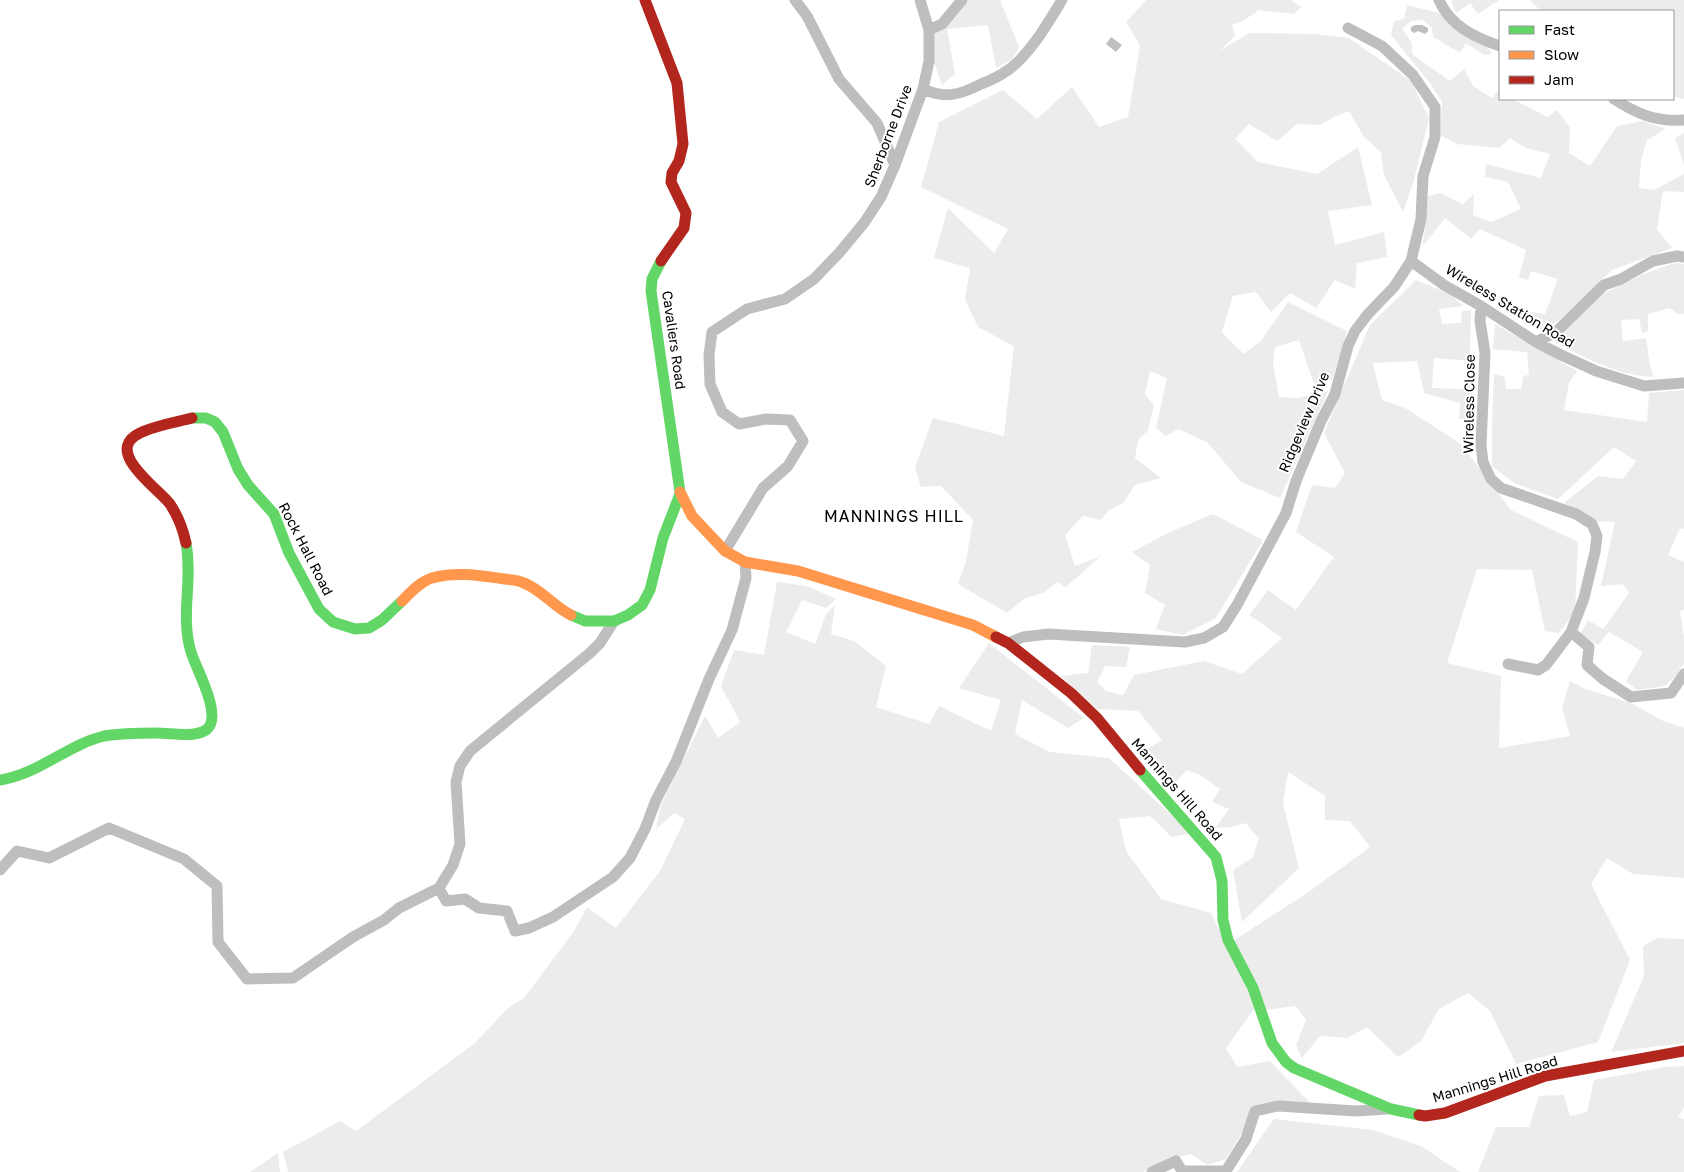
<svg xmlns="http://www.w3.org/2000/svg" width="1684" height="1172" font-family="'Golos Text',sans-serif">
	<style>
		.green { fill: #ececec }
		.water { fill: #bfbfbf }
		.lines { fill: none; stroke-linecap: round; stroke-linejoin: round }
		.street { stroke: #bebebe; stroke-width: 11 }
		.fast { stroke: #63d668; stroke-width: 11 }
		.slow { stroke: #ff974d; stroke-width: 11 }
		.jam { stroke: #b3261e; stroke-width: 11 }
		.labels { text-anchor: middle; stroke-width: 4; stroke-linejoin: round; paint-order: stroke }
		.street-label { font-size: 14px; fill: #000; stroke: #fff }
		.quarter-label { font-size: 16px; letter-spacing: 1px; fill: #000; stroke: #fff }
	</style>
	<rect width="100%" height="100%" fill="#fff"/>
	<path class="green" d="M968,0H1000L1019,47L1012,59L996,68L988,25L947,29L955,74L942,85L933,60L934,33L941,30Z
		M1146,0H1291L1301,7L1294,14L1259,10L1243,21L1232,25L1235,36L1219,51L1250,33L1314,34L1349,38L1411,81L1429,118L1414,180L1403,212L1384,175L1381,152L1364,137L1349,111L1334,117L1320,125L1297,124L1277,141L1249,124L1235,139L1258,162L1317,174L1358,147L1372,205L1328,211L1335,245L1384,232L1387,257L1357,263L1355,289L1335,280L1316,308L1290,293L1271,312L1256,292L1233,296L1222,332L1243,354L1261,341L1288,302L1347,331L1332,380L1314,384L1299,340L1275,347L1273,364L1279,397L1299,398L1328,391L1280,498L1241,482L1207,442L1178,429L1166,436L1156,428L1167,378L1150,371L1145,394L1154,405L1148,430L1138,440L1135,458L1161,478L1135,485L1123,503L1108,511L1101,520L1083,516L1065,535L1075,566L1101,556L1066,587L1057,582L1043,593L1025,598L1007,613L958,584L966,561L973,520L941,486L921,487L915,467L933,418L1004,436L1014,346L978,327L965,300L970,268L934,258L948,208L994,253L1008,229L921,187L939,122L1003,90L1037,119L1072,87L1099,127L1128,117L1140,45L1126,22Z
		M1451,0H1499L1478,14L1470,3L1456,13Z
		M1530,0H1684V99L1673,96V11H1541Z
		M1407,5L1439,13L1487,47L1492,54L1484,55L1466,43L1460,53L1433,37L1432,28L1423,20L1411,21L1402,29L1412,43V54L1450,81L1464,69L1473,86L1492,98L1500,89V99H1513L1547,117L1557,110L1570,128L1569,153L1590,166L1617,126L1643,121L1666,129L1647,140L1641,161L1639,188L1654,190L1684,174V192L1663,191L1657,229L1672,248L1612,270L1563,317L1543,331L1521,318L1524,311L1545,314L1558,279L1531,271L1528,280L1519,277L1526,250L1480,229L1471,239L1445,218L1423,246L1428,196L1440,193L1463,204L1474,194L1473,215L1491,222L1521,209L1508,182L1485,177L1486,164L1541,178L1550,154L1526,148L1510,138L1499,148L1457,144L1440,135L1442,102L1429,82L1391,35L1394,21L1404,19Z
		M1684,133V165L1675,138Z
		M1675,263L1684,264V314H1678L1670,308L1648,314V331L1642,333L1639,319L1621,320L1623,341L1646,338L1650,366L1654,377C1618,376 1585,358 1554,341L1602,294L1644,274Z
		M1416,280L1450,294L1463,306L1439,309L1442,324L1461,323L1462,311L1471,310L1470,361L1434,358L1432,388L1462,389L1467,377L1473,380L1472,420L1459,419L1460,403L1424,393L1417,361L1373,363L1382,400L1407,409L1461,444L1511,510L1578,542L1575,612L1559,633L1545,631L1532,570L1477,569L1447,663L1501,676L1499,748L1570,736L1562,708L1570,681L1586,689L1633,704L1661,720L1684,728V878L1633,874L1607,858L1591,884L1630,960L1598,1042L1516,1064L1490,1011L1468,993L1439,1009L1421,1041L1398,1057L1367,1027L1347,1038L1320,1036L1302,1058L1296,1045L1306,1020L1296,1006L1265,1010L1233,941L1310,891L1370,847L1350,821L1325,820V796L1288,772L1283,803L1299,868L1242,922L1233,870L1252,858L1259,839L1246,823L1232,827L1215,828L1229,809L1212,802L1220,789L1200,775L1187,770L1173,785L1140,753L1162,740L1138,711L1097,709L1061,676L1088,673L1092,645L1130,647L1126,667L1105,666L1097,682L1106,691L1123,695L1134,675L1204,661L1242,674L1282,638L1249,615L1268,590L1296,610L1334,557L1296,532L1312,485L1335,488L1345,473L1324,433L1370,325Z
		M1495,324L1577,371L1569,383L1564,410L1647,422L1649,393L1684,390V529L1680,528L1668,555L1684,562V610L1680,611L1684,637V663L1676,676L1665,686L1637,690L1626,681L1643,652L1609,632L1598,645L1580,634L1588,620L1603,629L1629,593L1623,584L1601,586L1615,522L1593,521L1564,503L1598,476L1623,479L1636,461L1614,447L1558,499L1514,483L1492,466V426L1494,374L1505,377L1506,389H1521L1523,376L1529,375L1527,352L1493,349Z
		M1213,514L1263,540L1215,619L1182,635L1156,629L1165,605L1145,593L1150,565L1132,552L1168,533Z
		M777,582L807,586L836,599L826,608L802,600L786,632L815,644L826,614L835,605L831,634L854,641L886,666L876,707L929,724L939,706L991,731L1001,700L959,688L989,643L1084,718L1068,728L1022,700L1015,734L1050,752L1109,758L1191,833L1172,837L1150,816L1119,819L1126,851L1161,899L1211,913L1253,997L1254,1009L1226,1048L1237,1067L1270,1061L1312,1105L1255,1111L1226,1159L1207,1165L1191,1154L1162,1161L1143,1172H288L283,1152L340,1121L356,1131L475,1043L507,1009L524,998L574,931L587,907L616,928L660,871L685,819L674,813L656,829L661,805L705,716L718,738L740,722L721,686L734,650L764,655Z
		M1657,938L1684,939V1043L1611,1052L1644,976L1643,946Z
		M1684,1066V1107L1678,1118L1684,1119V1172H1478L1496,1127H1529L1539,1096L1564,1095L1570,1116L1587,1112L1594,1080L1666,1067Z
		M1274,1119L1373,1130L1421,1146L1460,1172H1237Z
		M278,1153L280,1172H250Z"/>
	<path class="water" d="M1415,25H1422L1428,28V31L1425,34L1418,31L1414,33L1411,31V27Z
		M1111,37L1122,45L1116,52L1106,44Z"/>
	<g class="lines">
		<path class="street" d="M795,0L807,16L839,79L877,123L895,165
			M1439,0C1450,26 1476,38 1500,46
			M929,30L942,24L962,0
			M923,89C945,99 960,95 981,84C989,81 998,77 1005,72C1028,58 1048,23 1062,0
			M1614,99C1637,114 1656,122 1684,120
			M1411,261L1444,285L1481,306L1536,342L1559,354L1596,371L1644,386L1684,383
			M1481,306L1480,321L1485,353L1481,445L1483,462L1491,479L1501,488L1576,514L1592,524L1597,536L1595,552L1584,598L1571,632L1589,647L1587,665L1603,679L1631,697L1671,693L1684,674
			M1536,342L1556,332L1604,285L1621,279L1653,261L1677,256L1684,257
			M725,551L763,488L788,466L803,441L790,420L766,419L739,424L722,412L710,384L709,355L712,332L747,309L785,299L814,279L839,253L864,223L881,197L895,165L923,89L929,61V30L920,0
			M1008,643L1023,637L1048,634L1185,642L1204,638L1223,627L1237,605L1286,513L1296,481L1321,421L1335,394L1348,346L1355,331L1368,314L1394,287L1411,261L1421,219L1423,176L1435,137V107L1413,75L1382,46L1348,28
			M1508,664L1538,670L1546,665L1571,632
			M0,870L17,851L49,858L109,828L184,859L217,886L218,942L247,979L293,978L353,937L384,920L399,908L439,888L453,865L460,844L456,782L460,766L470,751L590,653L600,643L614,621
			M439,888L446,901L465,899L479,908L507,911L515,931L529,928L553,917L613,877L630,858L645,829L656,800L676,762L709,679L732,630L746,578L745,562
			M1152,1172L1176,1161L1182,1171H1226L1246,1139L1255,1111L1278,1106L1356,1111L1387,1109"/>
		<path class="fast" d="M661,261L652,279L651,291L680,492
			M192,418H206L215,422L223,432L238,469L248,485L274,514L289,553L319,609L333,622L355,629L369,628L382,620L402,601
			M571,615L585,621H614L628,615L642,605L650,590L663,538L680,494
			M1140,770L1216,857L1222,881L1223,920L1228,940L1253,988L1272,1043L1286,1062L1294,1068L1391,1109L1419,1115
			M0,780C39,774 67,745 104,736C122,733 140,733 157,733C172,733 193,738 206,730C224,717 196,669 191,652C180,616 193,581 186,543"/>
		<path class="slow" d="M680,492L692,516L725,551L745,562L798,571L973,625L996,637
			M402,601C410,593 421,581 432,578C456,571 482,576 505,579C511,580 518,580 524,583C542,590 554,607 571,615"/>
		<path class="jam" d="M645,0L677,83L683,144L679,161L672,173L671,182L686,213L684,228L661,261
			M186,543C183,529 178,516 170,504C159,489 102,451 140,433C153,426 177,422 192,418
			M996,637L1008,643L1071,693L1097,718L1140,770
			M1419,1115L1425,1116L1445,1113L1545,1076L1684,1051"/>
	</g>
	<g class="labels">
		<g class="street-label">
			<text transform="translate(888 136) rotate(-69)" y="5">Sherborne Drive</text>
			<text transform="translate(1510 306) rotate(31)" y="5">Wireless Station Road</text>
			<text transform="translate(674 340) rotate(82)" y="5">Cavaliers Road</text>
			<text transform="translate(1469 404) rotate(-89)" y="5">Wireless Close</text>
			<text transform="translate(1304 422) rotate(-67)" y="5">Ridgeview Drive</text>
			<text transform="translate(306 549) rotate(63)" y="5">Rock Hall Road</text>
			<text transform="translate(1177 789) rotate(49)" y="5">Mannings Hill Road</text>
			<text transform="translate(1495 1079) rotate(-17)" y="5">Mannings Hill Road</text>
		</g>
		<g class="quarter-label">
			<text x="894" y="522">MANNINGS HILL</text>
		</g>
	</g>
	<rect x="1499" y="10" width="175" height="90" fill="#ffffff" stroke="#999999"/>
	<rect x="1509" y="26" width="25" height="8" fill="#63d668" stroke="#999999"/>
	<text x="1544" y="35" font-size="15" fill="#000000">Fast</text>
	<rect x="1509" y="51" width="25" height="8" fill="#ff974d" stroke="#999999"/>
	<text x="1544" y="60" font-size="15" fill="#000000">Slow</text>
	<rect x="1509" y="76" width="25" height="8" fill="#b3261e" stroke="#999999"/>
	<text x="1544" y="85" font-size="15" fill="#000000">Jam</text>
</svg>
